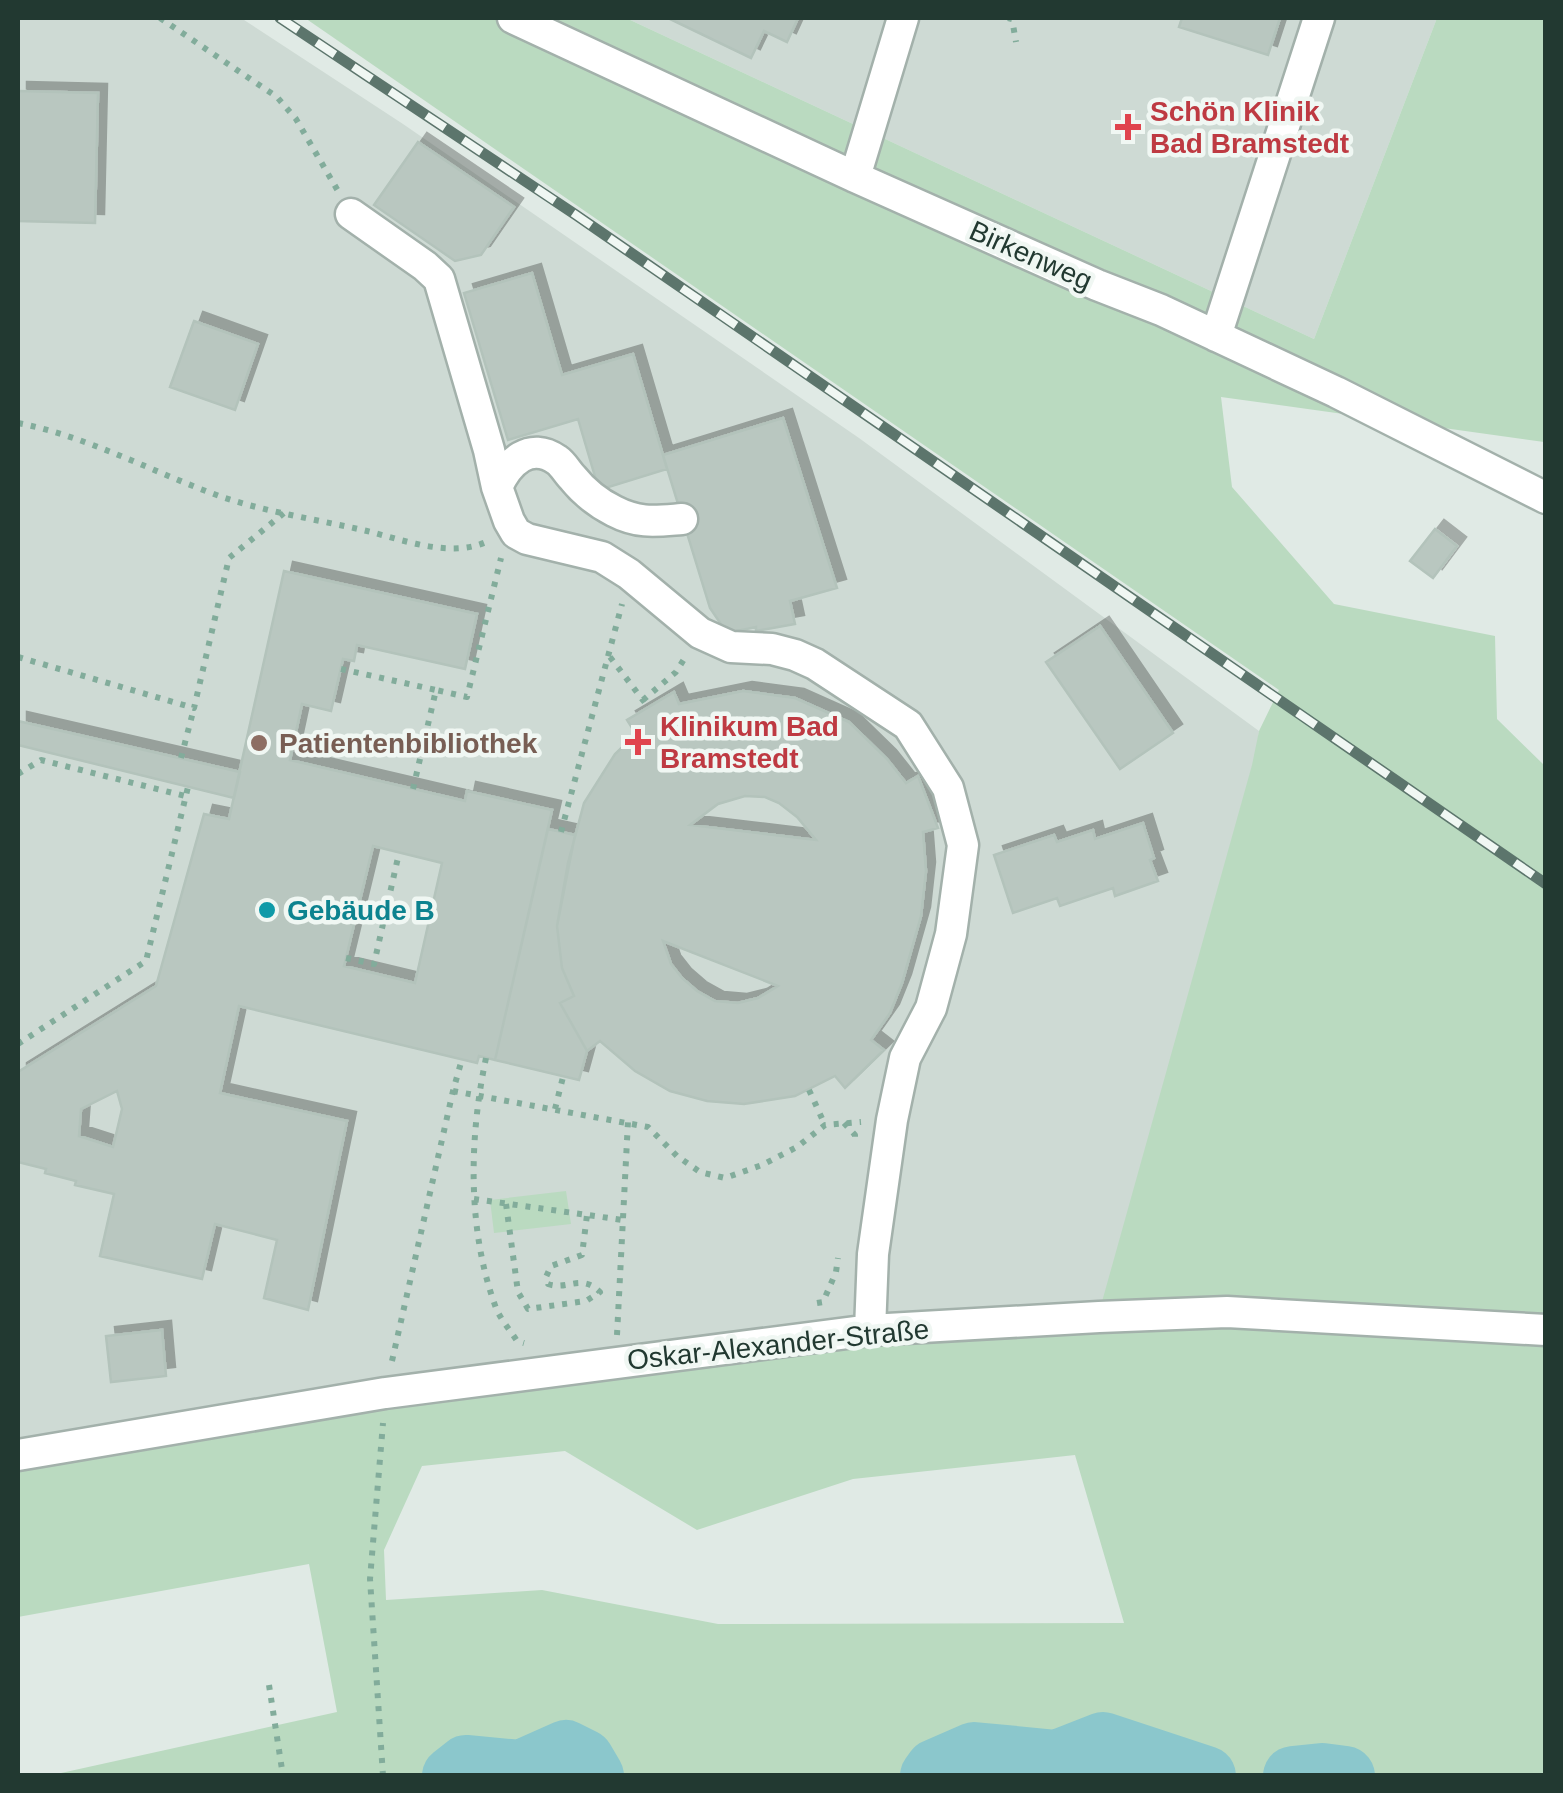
<svg xmlns="http://www.w3.org/2000/svg" width="1563" height="1793" font-family="Arial,sans-serif">
	<style>
		.built { fill: #cedad4 }
		.green { fill: #badac0; fill-rule: evenodd }
		.lines { fill: none; stroke-linecap: round; stroke-linejoin: round }
		.river { stroke: #8bc7cc; stroke-width: 60 }
		.building { fill: #b9c7c0; stroke: #b3c3bb; stroke-width: 2.5; fill-rule: evenodd; filter: url(#shadow) }
		.minor-casing { stroke: #a3b1ab; stroke-width: 35 }
		.path { stroke: #82ac9b; stroke-width: 6; stroke-dasharray: 5 8; stroke-linecap: butt }
		.minor { stroke: #fff; stroke-width: 30 }
		.rail-casing { stroke: #5c756c; stroke-width: 11 }
		.rail { stroke: #f0f7f3; stroke-width: 8; stroke-dasharray: 22; stroke-linecap: butt }
		.health-dot { fill: #e0444e; stroke: #f0f7f3; stroke-width: 4 }
		.education-dot { fill: #8d6e63; stroke: #f0f7f3; stroke-width: 4 }
		.culture-dot { fill: #0f9aa8; stroke: #f0f7f3; stroke-width: 4 }
		.labels { text-anchor: middle; stroke-width: 9; stroke-linejoin: round; paint-order: stroke }
		.health-label { font-size: 28px; font-weight: bold; fill: #be3a42; stroke: #f0f7f3; text-anchor: start }
		.street-label { font-size: 28px; fill: #223931; stroke: #f0f7f3 }
		.education-label { font-size: 28px; font-weight: bold; fill: #785e54; stroke: #f0f7f3; text-anchor: start }
		.culture-label { font-size: 28px; font-weight: bold; fill: #0d838f; stroke: #f0f7f3; text-anchor: start }
	</style>
	<defs>
		<filter id="shadow"><feDropShadow dx="9" dy="-9" stdDeviation="0" flood-color="#0004"/></filter>
	</defs>
	<rect width="100%" height="100%" fill="#e0eae5"/>
	<path class="built" d="M18,18H241L403,124L859,438L1259,731L1256,753L1099,1317L18,1457Z
		M626,18H1437L1314,339Z"/>
	<path class="green" d="M305,18H626L1314,339L1437,18H1545L1546,436L1544,442L1221,397L1232,487L1334,604L1495,636L1497,719L1545,766V1775H52L337,1712L309,1564L18,1617V1455L385,1393L1098,1316L1252,765L1259,731L1279,690ZM565,1451L697,1530L853,1479L1075,1455L1124,1623L718,1624L542,1590L386,1600L384,1550L422,1466Z
		M566,1191L571,1224L494,1233L490,1200Z"/>
	<g class="lines">
		<path class="river" d="M452,1776L466,1765L521,1770L566,1750L584,1759L594,1776
			M930,1776L935,1769L974,1752L1057,1760L1103,1742L1206,1776
			M1293,1776L1322,1773L1345,1776"/>
	</g>
	<path class="building" d="M668,18H798L787,42L764,31L751,58Z
		M1182,18H1280L1268,55L1179,27Z
		M18,91L98,93L95,223L18,221Z
		M418,142L514,207L481,255L455,261L374,205Z
		M532,273L562,375L633,354L667,469L599,490L578,419L508,440L464,293Z
		M194,321L258,344L235,410L170,387Z
		M783,418L837,588L790,601L795,624L756,631V627L727,633L710,608L663,455Z
		M1435,529L1457,546L1433,578L1410,561Z
		M284,571L477,614L465,669L357,645L354,661L343,659L331,711L302,704L290,760L465,801L467,791L552,810L495,1060L479,1056L477,1063L239,1006L220,1093L347,1121L308,1310L264,1298L277,1240L215,1224L202,1279L100,1256L114,1194L75,1185L76,1181L45,1173L46,1169L18,1162V1072L156,986L204,814L229,819ZM373,846L442,863L415,983L344,966ZM117,1091L122,1109L113,1147L79,1136L81,1109Z
		M1100,626L1173,733L1120,769L1046,662Z
		M743,691L795,698L849,722L887,759L906,783L918,776L938,828L923,832L926,871L921,916L902,983L890,1013L871,1040L884,1050L845,1088L835,1076L795,1096L744,1104L707,1101L670,1091L635,1071L600,1041L587,1051L560,1003L574,996L562,968L557,926L568,863L584,803L615,754L636,734L627,720L674,692L679,704ZM745,796L765,797L779,803L797,817L816,840L690,825L718,804ZM663,941L778,986L758,998L738,1003L715,1001L697,991L682,978L671,964Z
		M18,721L240,772L234,798L18,745Z
		M1143,823L1154,858L1150,860L1158,881L1115,896L1113,888L1060,906L1057,898L1013,913L994,855L1054,835L1057,842L1093,830L1095,839Z
		M548,829L575,835L557,926L562,968L574,996L560,1003L587,1051L579,1080L495,1060Z
		M162,1330L166,1376L111,1382L106,1336Z"/>
	<g class="lines">
		<defs>
			<path id="minor" d="M513,18L855,177L1097,285L1161,310L1336,392L1546,498
				M855,177L903,18
				M351,214L425,266L439,279L489,450L497,487L509,521L516,533L527,539L602,557L629,574L700,633L731,647L772,649L795,655L815,664L908,725L948,788L963,845L951,934L931,1008L905,1058L892,1120L873,1254L870,1330
				M1216,336L1319,18
				M497,487C508,462 530,441 557,460C563,464 567,472 572,477C584,492 598,503 614,511C639,524 656,521 682,519
				M18,1455L385,1393L870,1330L1099,1317L1227,1312L1546,1330"/>
		</defs>
		<use href="#minor" class="minor-casing"/>
		<path class="path" d="M160,18L277,97L296,119L338,191
			M1008,18L1012,19L1016,42
			M18,423C90,437 156,474 225,498C271,513 320,520 367,531C403,540 450,558 486,542
			M18,657L194,708L229,558L284,513
			M610,657L649,708
			M341,669L436,690
			M643,700L676,672L686,656
			M181,758L194,708
			M18,774L41,760L185,796
			M413,789L436,690L467,697L501,558
			M561,832L622,604
			M346,958L374,964L399,853
			M18,1044L146,961L188,787
			M486,1058C469,1138 467,1230 496,1308C501,1320 510,1330 517,1341L524,1343
			M809,1090L825,1125
			M453,1091L648,1127L677,1156L700,1172L725,1178L762,1165L797,1147L825,1125L861,1122
			M555,1109L563,1077
			M844,1123L855,1135V1142
			M474,1199L623,1220
			M506,1204L518,1292L528,1309L586,1301L600,1292C581,1273 567,1291 548,1284L546,1277L551,1266L582,1255L587,1215
			M817,1303L823,1302L836,1272L838,1258
			M617,1335L628,1121
			M392,1361L453,1091L462,1059
			M269,1685L283,1776
			M383,1776L370,1579L383,1423"/>
		<use href="#minor" class="minor"/>
		<defs>
			<path id="rail" d="M280,18L576,215L1546,884"/>
		</defs>
		<use href="#rail" class="rail-casing"/>
		<use href="#rail" class="rail"/>
	</g>
	<g class="health-dot">
		<path d="M1123 112h10v10h10v10h-10v10h-10v-10h-10v-10h10z"/>
		<path d="M633 727h10v10h10v10h-10v10h-10v-10h-10v-10h10z"/>
	</g>
	<circle class="education-dot" cx="259" cy="743" r="10"/>
	<circle class="culture-dot" cx="267" cy="910" r="10"/>
	<g class="labels">
		<g class="health-label">
			<text x="1150" y="121">Schön Klinik<tspan x="1150" dy="32">Bad Bramstedt</tspan></text>
			<text x="660" y="736">Klinikum Bad<tspan x="660" dy="32">Bramstedt</tspan></text>
		</g>
		<g class="street-label">
			<text transform="translate(1031 255) rotate(24)" y="10">Birkenweg</text>
			<text transform="translate(778 1344) rotate(-6)" y="10">Oskar-Alexander-Straße</text>
		</g>
		<g class="education-label">
			<text x="279" y="753">Patientenbibliothek</text>
		</g>
		<g class="culture-label">
			<text x="287" y="920">Gebäude B</text>
		</g>
	</g>
	<rect width="1563" height="1793" fill="none" stroke="#223931" stroke-width="40"/>
</svg>
